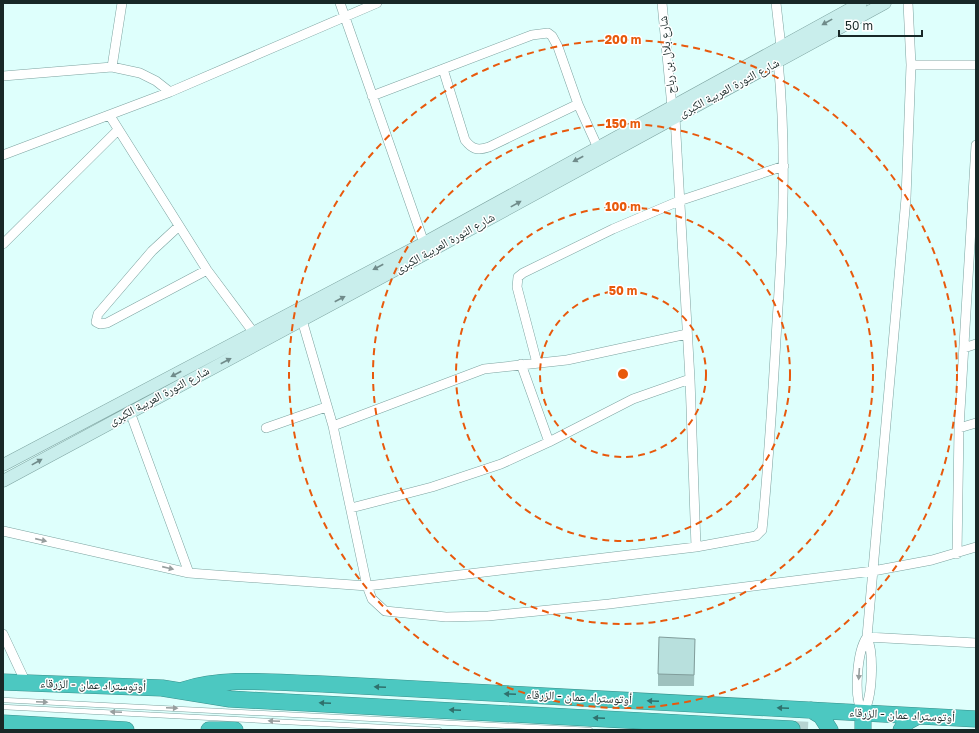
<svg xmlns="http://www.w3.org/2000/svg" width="979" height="733" font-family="'Golos Text','Noto Naskh Arabic',sans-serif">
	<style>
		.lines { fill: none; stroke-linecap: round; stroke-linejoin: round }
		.highway-tunnel { stroke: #b6d4d1; stroke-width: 16; stroke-dasharray: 16 8; stroke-linecap: butt }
		.lane-casing { stroke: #7da3a0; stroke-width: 5.5 }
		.street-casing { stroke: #7da3a0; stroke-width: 10 }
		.secondary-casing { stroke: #7da3a0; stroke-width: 13 }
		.highway-casing { stroke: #3a908b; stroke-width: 17 }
		.lane { stroke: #fff; stroke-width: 4.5 }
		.street { stroke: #fff; stroke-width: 9 }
		.secondary { stroke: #c9eeec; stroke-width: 12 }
		.highway { stroke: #4cc8c1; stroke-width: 16 }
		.wall { fill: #9ec1be }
		.building { fill: #b8e0dd; stroke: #819d9b }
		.oneway { fill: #708b8a }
		.oneway2 { fill: #979e9e }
		.oneway3 { fill: #2f706c }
		.ring { fill: none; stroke: #e8590c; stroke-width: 2; stroke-dasharray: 7 5 }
		.labels { text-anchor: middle; stroke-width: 3; stroke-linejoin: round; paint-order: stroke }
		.street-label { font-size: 12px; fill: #182827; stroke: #fff }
		.centre { fill: #e8590c; stroke: #fff; stroke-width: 2 }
		.ring-label { font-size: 12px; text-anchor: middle; font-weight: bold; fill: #e8590c; stroke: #fff; stroke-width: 3; stroke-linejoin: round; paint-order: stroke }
	</style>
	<rect width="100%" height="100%" fill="#defffc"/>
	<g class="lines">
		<path class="highway-tunnel" d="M792,729L816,730"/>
		<defs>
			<path id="lane" d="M3,700L590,730
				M3,707L439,730"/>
			<path id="street" d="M340,3L424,243L425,249
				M662,3L672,107
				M776,3L781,47
				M911,65H976
				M112,67L122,3
				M3,76L112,67L140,73L156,81L170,92
				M372,96L443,69
				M578,104L489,147C477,151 472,149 465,140L443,69L532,35L548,33L552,36L558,47L578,104L598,148
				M110,116L207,270L254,333
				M675,117L690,379L696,547
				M3,155L170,92L377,3
				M179,226L152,251L98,314L96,322L100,324L107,323L207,270
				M3,244L118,130
				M302,320L333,426L367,586L372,599L385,611L446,617L488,616L609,604L873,571L932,560L976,547
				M964,348L976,344
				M537,363L517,287L518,277L523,273L613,229L679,201L784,166
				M521,364L549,442
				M130,412L189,573
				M333,426L484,369L567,360L687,334
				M266,428L326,407
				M959,428L976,423
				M351,508L432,487L501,464L549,442L633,399L690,379
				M3,531L189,573L367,586L696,547L756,536L762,530C769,461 773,391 777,322C783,235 787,148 778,61
				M957,554L959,428L976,145
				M3,634L26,683
				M867,637C857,651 853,699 863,713C873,698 874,653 867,637L906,198L911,65L908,3
				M867,637L976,643"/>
			<path id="secondary" d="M3,465L424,243L861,3
				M3,481L425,254L885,3"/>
			<path id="highway" d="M3,682L162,688L230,699L792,729
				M183,690C227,676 276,683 323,684L976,719
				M811,710L821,716L830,730
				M3,723L126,730
				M209,730H235
				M863,730V713
				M901,730L907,722L918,716"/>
		</defs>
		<use href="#lane" class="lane-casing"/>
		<use href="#street" class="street-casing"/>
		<use href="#secondary" class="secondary-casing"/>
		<use href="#highway" class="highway-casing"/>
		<use href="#lane" class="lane"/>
		<use href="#street" class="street"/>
		<use href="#secondary" class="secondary"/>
		<use href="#highway" class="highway"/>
	</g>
	<path class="wall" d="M695,639L694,686H658V674Z"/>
	<path class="building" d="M659,637L695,639L694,675L658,674Z"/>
	<defs><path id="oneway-solid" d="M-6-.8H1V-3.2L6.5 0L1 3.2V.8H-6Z"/></defs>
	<g class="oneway">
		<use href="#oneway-solid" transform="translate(827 22) rotate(151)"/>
		<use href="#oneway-solid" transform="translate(578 159) rotate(152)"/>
		<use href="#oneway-solid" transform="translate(516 204) rotate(-29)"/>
		<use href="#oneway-solid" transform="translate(378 267) rotate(152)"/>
		<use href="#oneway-solid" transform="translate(340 299) rotate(-28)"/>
		<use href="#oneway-solid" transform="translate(226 361) rotate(-28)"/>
		<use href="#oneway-solid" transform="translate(176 374) rotate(152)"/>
		<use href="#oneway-solid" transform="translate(37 462) rotate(-29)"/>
	</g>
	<g class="oneway2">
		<use href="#oneway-solid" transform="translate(41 540) rotate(13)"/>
		<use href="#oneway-solid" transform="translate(168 568) rotate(13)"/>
		<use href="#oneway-solid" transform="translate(859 674) rotate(94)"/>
		<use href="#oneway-solid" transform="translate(42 702) rotate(3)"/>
		<use href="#oneway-solid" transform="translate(172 708) rotate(3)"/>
		<use href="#oneway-solid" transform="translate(116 712) rotate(-178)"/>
		<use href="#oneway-solid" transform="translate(274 721) rotate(-177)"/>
	</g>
	<g class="oneway3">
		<use href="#oneway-solid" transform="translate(380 687) rotate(-177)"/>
		<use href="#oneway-solid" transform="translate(510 694) rotate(-177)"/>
		<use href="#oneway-solid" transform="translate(653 701) rotate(-177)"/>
		<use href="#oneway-solid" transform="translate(325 703) rotate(-177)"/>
		<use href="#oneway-solid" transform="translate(783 708) rotate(-177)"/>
		<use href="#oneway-solid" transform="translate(455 710) rotate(-177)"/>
		<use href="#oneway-solid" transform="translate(599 718) rotate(-177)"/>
	</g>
	<g class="ring">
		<circle cx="623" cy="374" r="83"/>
		<circle cx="623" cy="374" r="167"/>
		<circle cx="623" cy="374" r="250"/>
		<circle cx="623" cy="374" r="334"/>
	</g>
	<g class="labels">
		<g class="street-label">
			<text transform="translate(667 55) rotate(-96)" y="4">شارع بلال بن رباح</text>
			<text transform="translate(729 88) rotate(-28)" y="4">شارع الثورة العربية الكبرى</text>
			<text transform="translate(445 243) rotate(-29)" y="4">شارع الثورة العربية الكبرى</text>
			<text transform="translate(159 396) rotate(-28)" y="4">شارع الثورة العربية الكبرى</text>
			<text transform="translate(93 685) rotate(2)" y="4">أوتوستراد عمان - الزرقاء</text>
			<text transform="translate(579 697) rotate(3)" y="4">أوتوستراد عمان - الزرقاء</text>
			<text transform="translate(902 715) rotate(3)" y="4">أوتوستراد عمان - الزرقاء</text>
		</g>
	</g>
	<circle cx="623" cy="374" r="6" class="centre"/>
	<g class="ring-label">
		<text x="623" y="44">200 m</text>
		<text x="623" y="128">150 m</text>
		<text x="623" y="211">100 m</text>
		<text x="623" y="295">50 m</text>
	</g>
	<rect width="979" height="733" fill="none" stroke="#182827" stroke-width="8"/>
	<path d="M839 30v6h83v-6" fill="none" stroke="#182827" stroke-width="2"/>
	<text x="845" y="30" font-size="12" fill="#182827" stroke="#ffffff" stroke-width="3" paint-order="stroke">50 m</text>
</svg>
